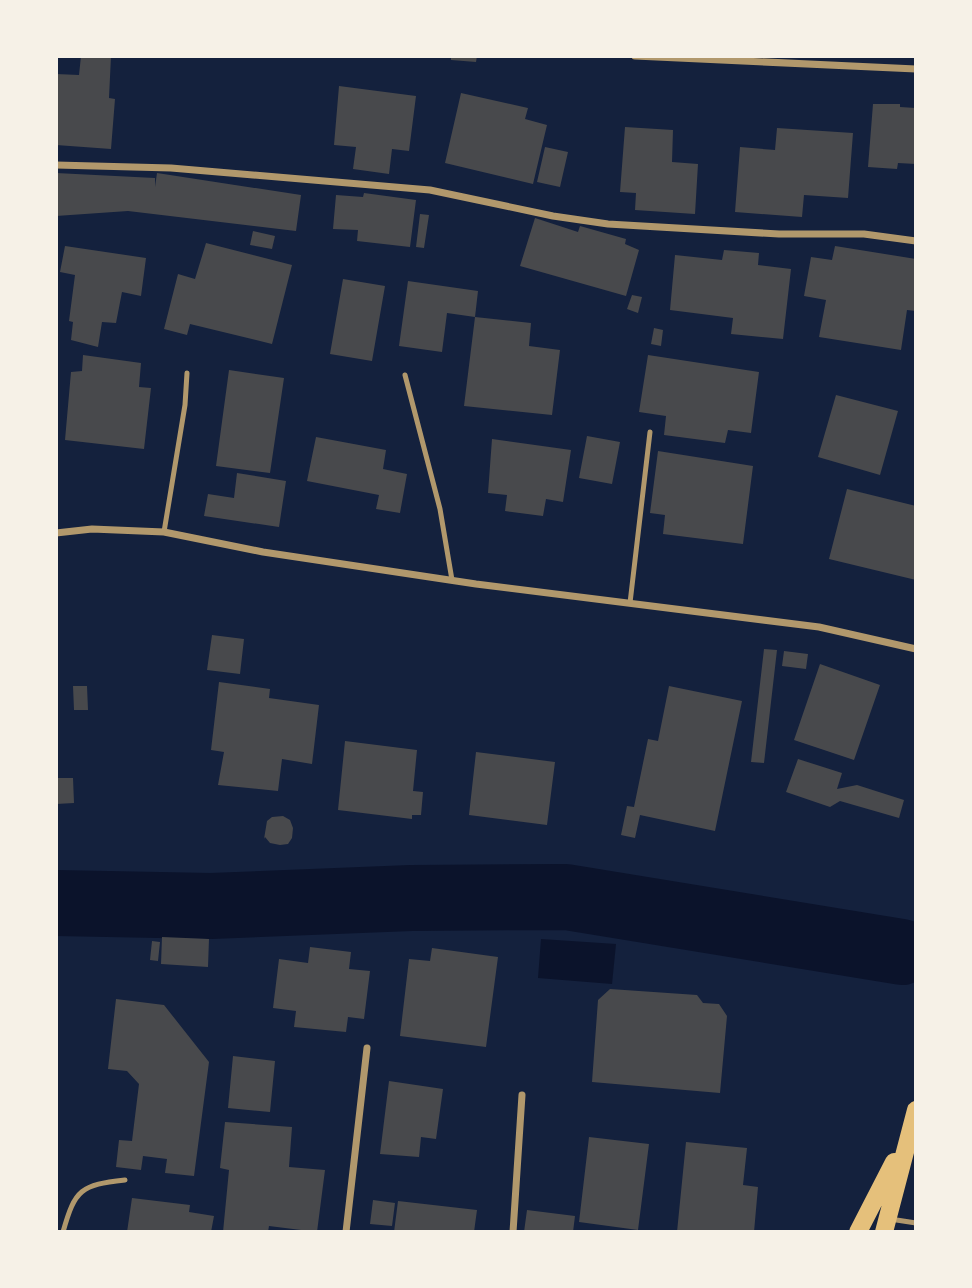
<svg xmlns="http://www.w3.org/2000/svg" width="972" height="1288" font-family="'Archivo Narrow',sans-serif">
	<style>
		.water { fill: #0b132b }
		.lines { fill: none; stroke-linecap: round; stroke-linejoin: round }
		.river { stroke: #0b132b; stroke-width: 66 }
		.building { fill: #48494c }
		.service { stroke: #b1986c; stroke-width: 5 }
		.minor { stroke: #b1986c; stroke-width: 7 }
		.primary { stroke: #e5c07b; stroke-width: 18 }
	</style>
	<rect width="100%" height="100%" fill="#14213d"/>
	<path class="water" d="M541,939L616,944L612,984L538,978Z"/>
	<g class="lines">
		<path class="river" d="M56,903L211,906L411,898L566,897L902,952"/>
	</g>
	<path class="building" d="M81,56H111L109,98L115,99L111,149L56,145V74L79,75Z
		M451,56H477L476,62L451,60Z
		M339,86L416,96L409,151L392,149L389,174L353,169L356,147L334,145Z
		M461,93L528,108L525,119L547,125L533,184L445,163Z
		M873,104H900V107L916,108V164L898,163L897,169L868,167Z
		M625,127L673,130L672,162L698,164L695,214L635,210L636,193L620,192Z
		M777,128L853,133L848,198L804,195L802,217L735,212L740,147L775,150Z
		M545,147L568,152L560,187L537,182Z
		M56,173L155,178V187L157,173L301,195L296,231L128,211L56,216Z
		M364,193L416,200L410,247L357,241L358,230L333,229L336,195L363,197Z
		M420,214L429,215L424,248L416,247Z
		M535,218L578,232L580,226L626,239L625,244L639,250L626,296L520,266Z
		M253,231L275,236L272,249L250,245Z
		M206,243L292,265L272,344L190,324L187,335L164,329L178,274L195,279Z
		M65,246L146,258L141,296L122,292L116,323L102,322L98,347L71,340L73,322L69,321L75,275L60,272Z
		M835,246L916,259V311L907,310L901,350L819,337L826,300L804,296L811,257L832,260Z
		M724,250L759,253L758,265L791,269L783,339L731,334L733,318L670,310L675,255L722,260Z
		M343,279L385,286L372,361L330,354Z
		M408,281L478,291L475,317L531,323L529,346L560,350L552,415L464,406L475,317L447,313L442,352L399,346Z
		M632,295L642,297L638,313L627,309Z
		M654,328L663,330L661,346L651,344Z
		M83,355L141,363L139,387L151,388L144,449L65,440L71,372L82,371Z
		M648,355L759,372L751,433L728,430L725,443L664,435L666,416L639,412Z
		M229,370L284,378L270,473L216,466Z
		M836,395L898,411L880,475L818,457Z
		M587,436L620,442L612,484L579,478Z
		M316,437L386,450L383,469L407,474L400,513L376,509L379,495L307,481Z
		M492,439L571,450L563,502L546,499L543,516L505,511L507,495L488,493Z
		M658,451L753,466L743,544L663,534L665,515L650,513Z
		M237,473L286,481L279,527L204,516L208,494L234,498Z
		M847,489L916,506V580L829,559Z
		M212,635L244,639L240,674L207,670Z
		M764,649L777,650L764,763L751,762Z
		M784,651L808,654L806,669L782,666Z
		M820,664L880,685L854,760L794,740Z
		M219,682L270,689L269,698L319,705L312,764L282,759L278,791L218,785L224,752L211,750Z
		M73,686H87L88,710H74Z
		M669,686L742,701L715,831L640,815L635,838L621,835L627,806L634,807L648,739L658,741Z
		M345,741L417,750L413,791L423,792L421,815H412V819L338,810Z
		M476,752L555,762L547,825L469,815Z
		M798,759L842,773L837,789L857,785L904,800L899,818L840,801L830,807L786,792Z
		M56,778H73L74,803L56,804Z
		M283,816L290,820L293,828L292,838L288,844L280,845L270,843L265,837L264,839L267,821L272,817Z
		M162,937L209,939L208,967L161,964Z
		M152,941L160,942L158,961L150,960Z
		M310,947L351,952L349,969L370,971L364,1019L348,1017L346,1032L294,1027L296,1011L273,1008L279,959L308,963Z
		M432,948L498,957L486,1047L400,1036L409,959L430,961Z
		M610,989L697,995L703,1003L719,1004L727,1016L720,1093L592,1082L598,1000Z
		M116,999L164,1005L209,1062L194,1176L165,1173L167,1159L143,1156L141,1170L116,1167L119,1140L132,1141L139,1084L127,1071L108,1069Z
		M233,1056L275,1061L270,1112L228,1108Z
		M389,1081L443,1089L436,1139L421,1137L419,1157L380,1154Z
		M225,1122L292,1127L289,1167L325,1170L317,1232L269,1226L268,1232H223L229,1170L220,1168Z
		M589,1137L649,1144L638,1230L579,1222Z
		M686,1142L747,1148L743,1185L758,1187L754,1232H677Z
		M132,1198L190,1205L189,1212L214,1216L211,1232H127Z
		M373,1200L395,1203L392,1226L370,1224Z
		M398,1201L477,1210L474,1232H394Z
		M527,1210L575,1216L573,1232H524Z"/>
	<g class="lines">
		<path class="service" d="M405,375L440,509L452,580
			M164,532L185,405L187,373
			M630,603L650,432
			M890,1219L916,1223
			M63,1232C75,1189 81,1185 125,1180"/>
		<path class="minor" d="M635,56L916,69
			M56,165L171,168L430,190L553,216L608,224L779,234H864L916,241
			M56,533L92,529L164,532L263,552L476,584L819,627L916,649
			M346,1232L367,1048
			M513,1232L522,1095"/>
		<path class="primary" d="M858,1232L894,1162
			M884,1232L916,1110"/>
	</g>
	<rect width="972" height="1288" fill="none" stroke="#f6f1e7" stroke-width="116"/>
</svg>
